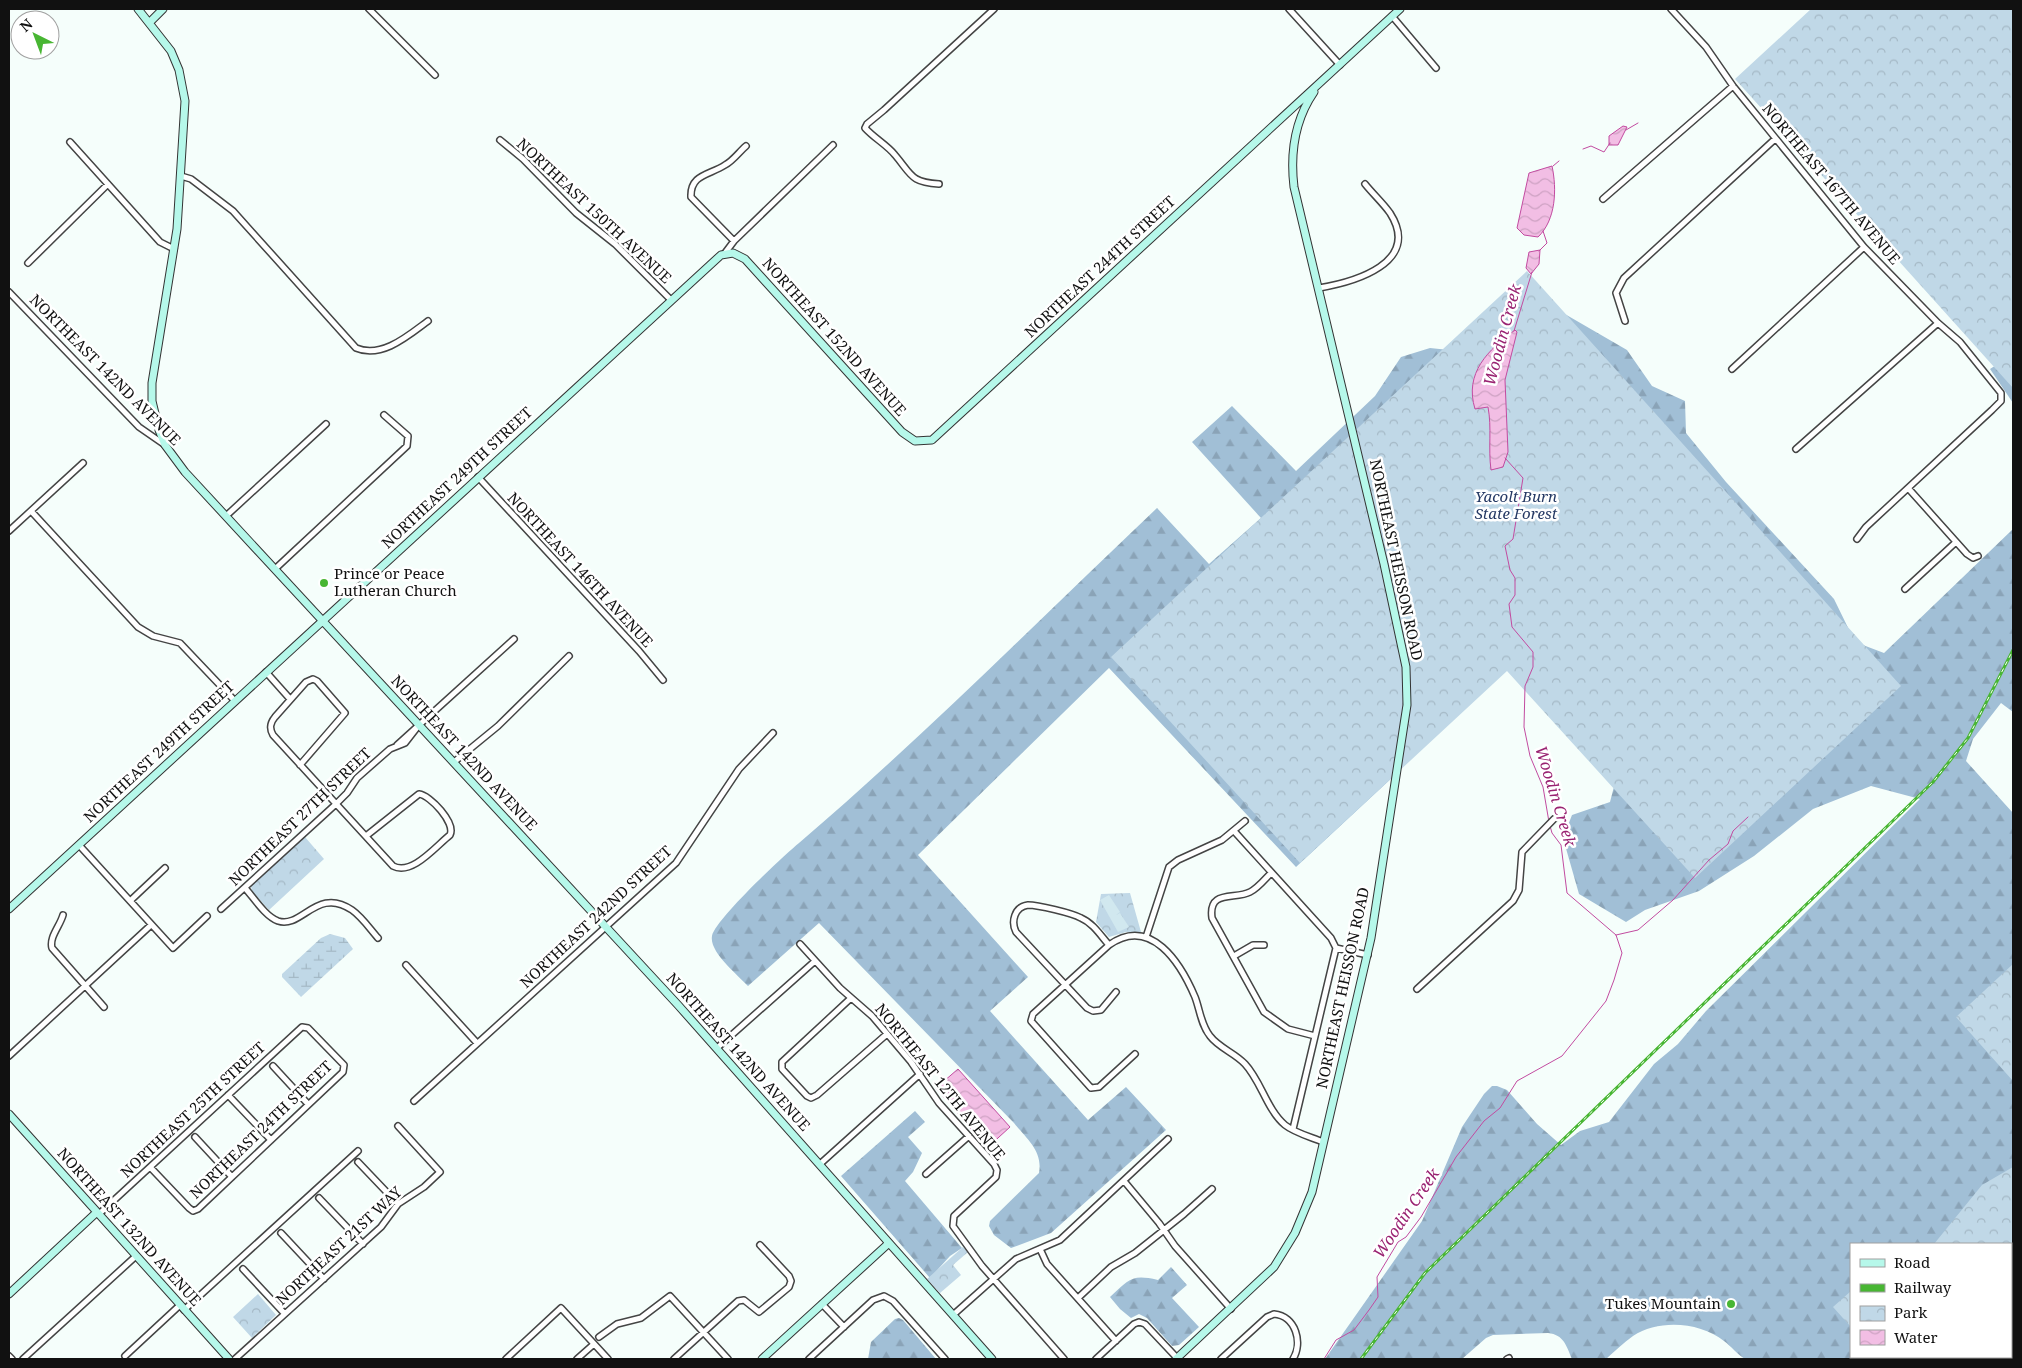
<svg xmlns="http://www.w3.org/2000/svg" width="2022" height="1368" font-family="'Noto Serif',serif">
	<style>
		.forest { fill: url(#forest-firs) }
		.wetland { fill: url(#wetland-marsh) }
		.park { fill: url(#park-crowns) }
		.pitch { fill: #d1e8ef }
		.water { fill: url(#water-waves); stroke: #c24ba0 }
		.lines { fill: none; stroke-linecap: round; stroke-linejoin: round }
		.stream { stroke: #c24ba0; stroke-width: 1 }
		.street-casing { stroke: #444; stroke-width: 8 }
		.secondary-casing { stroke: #333; stroke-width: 9 }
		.street { stroke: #fff; stroke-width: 5 }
		.secondary { stroke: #b6f8ea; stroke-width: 7 }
		.rail-casing { stroke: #48b633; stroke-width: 3 }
		.rail { stroke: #fff; stroke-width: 1; stroke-dasharray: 4; stroke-linecap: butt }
		.poi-dot { fill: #48b633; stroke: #fff; stroke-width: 2 }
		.labels { text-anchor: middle; stroke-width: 5; stroke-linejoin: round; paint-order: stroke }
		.street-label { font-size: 15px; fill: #111; stroke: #fff }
		.park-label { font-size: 15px; font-style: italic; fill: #253964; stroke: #fff }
		.poi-label { font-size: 15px; fill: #111; stroke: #fff; text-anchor: start }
		.water-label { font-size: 16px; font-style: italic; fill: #992372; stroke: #fff }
	</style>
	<defs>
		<pattern id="forest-firs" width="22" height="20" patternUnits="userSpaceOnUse" patternTransform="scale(1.25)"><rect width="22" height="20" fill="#a1bfd6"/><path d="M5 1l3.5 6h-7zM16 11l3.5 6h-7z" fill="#8aa3b7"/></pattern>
		<pattern id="wetland-marsh" width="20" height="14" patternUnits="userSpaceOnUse" patternTransform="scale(1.25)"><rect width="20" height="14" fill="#c0d8e7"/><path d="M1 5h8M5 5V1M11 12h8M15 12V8" fill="none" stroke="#a4b8c5"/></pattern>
		<pattern id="park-crowns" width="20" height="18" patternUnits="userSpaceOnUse" patternTransform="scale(1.25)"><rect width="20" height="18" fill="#c0d8e7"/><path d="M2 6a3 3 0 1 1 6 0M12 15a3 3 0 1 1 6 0" fill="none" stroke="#a4b8c5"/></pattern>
		<pattern id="water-waves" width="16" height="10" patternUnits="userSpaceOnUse" patternTransform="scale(1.25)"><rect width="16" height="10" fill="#f2bee4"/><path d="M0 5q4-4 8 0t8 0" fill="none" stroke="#cea2c3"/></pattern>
	</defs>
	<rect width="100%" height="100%" fill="#f5fefb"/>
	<path class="forest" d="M1532,295L1627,350L1652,386L1685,401L1686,433L1726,482L1834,599L1855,642L1884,653L2013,529V712L2001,703L1973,739L1966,761L2013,813V1340L2011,1244H1851V1357H1997L1995,1359H1745C1737,1354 1732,1347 1724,1341C1700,1322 1659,1319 1633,1336C1623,1343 1615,1351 1606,1359H1572C1566,1345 1564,1335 1548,1333L1493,1335L1486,1338L1462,1359H1325L1422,1221L1462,1127L1484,1094L1492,1086H1497L1507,1090L1537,1124L1561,1145L1580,1131L1609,1122L1654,1064L1678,1044L1706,1011L1920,799L1871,786L1813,809L1754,856L1699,891L1645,910L1626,922L1579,894L1563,838L1572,815L1610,802L1617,775L1583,619L1416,675L1394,776L1296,867L1109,668L918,855L1028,977L990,1011L1088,1120L1126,1087L1166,1130L1051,1233L1011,1248L994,1235L989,1226L990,1221L1039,1173C1043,1151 1027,1139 1014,1123L819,923L748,986C738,975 709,952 712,936C715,920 783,856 799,843C923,737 1039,620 1157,508L1209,564L1261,518L1192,442L1232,406L1296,471L1375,396L1401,357L1430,348L1449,350Z
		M2013,354V403L1990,369Z
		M915,1111L925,1122L908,1137L922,1153L913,1172L905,1181L962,1248L950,1256L930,1278L841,1176Z
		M1171,1267L1187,1285L1172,1298L1199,1327L1179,1345L1172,1346L1147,1318L1139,1314L1131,1318L1120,1309L1110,1297C1130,1279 1131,1274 1158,1280Z
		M899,1318L903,1320L936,1359H868L871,1342L895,1319Z"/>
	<path class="wetland" d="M330,934L345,938L353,949L301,997L282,977V974L321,938Z"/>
	<path class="park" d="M1811,9H2013V388L1735,79Z
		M1527,271L1901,686L1695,878L1507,671L1300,863L1111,657Z
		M305,837L324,859L269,910L252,891L251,886Z
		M1130,893L1141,932H1126L1109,937L1096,922L1101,894Z
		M2013,964V1081L1956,1017Z
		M2013,1167V1346L2011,1348V1244H1934L1982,1185Z
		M963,1247L968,1252L953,1265L961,1275L940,1293L927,1279Z
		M1851,1291V1327L1833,1307Z
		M258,1294L276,1315L252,1338L233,1317Z
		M1856,1357H2001L1999,1359H1853Z"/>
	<path class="pitch" d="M1109,895L1120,912L1116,915L1120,913L1129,927L1118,932L1100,900Z"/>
	<path class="water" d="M1623,126L1627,127L1618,145H1609V136Z
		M1552,166C1557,189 1556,220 1538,237L1524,235L1517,228L1529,173Z
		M1540,250L1539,264L1531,274L1526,268L1529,252Z
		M1515,330L1517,332L1505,380L1508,452L1503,467L1491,470C1488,448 1492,428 1488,407L1475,409C1464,373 1488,350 1515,330Z
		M958,1069L1010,1127L987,1148L936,1088Z"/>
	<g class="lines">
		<path class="stream" d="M1626,130L1638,123
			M1583,149L1591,146L1604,152L1610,143
			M1553,166L1559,161
			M1539,251L1547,243L1543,231
			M1514,331L1532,272
			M1505,458L1523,478L1513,539L1505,546L1510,570L1515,578V595L1509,604L1512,627L1533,652V667L1525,686L1524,727L1530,756L1543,787L1549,822
			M1616,935L1638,930L1673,900L1709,860L1728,844L1733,831L1748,817
			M1324,1359L1336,1340L1354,1330L1369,1310L1378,1297L1377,1277L1398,1242L1406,1237L1421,1217L1456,1157L1484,1121L1500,1108L1517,1081L1562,1056L1606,1001L1614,980L1622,953L1616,935L1567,893L1561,845L1552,833L1550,826"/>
		<defs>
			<path id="street" d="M369,9L435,75
				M1289,9L1340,65
				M1671,9L1706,47L1733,86L1864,247L1938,323L1960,342L2001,393V401L1992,410L1866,527L1857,539
				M1392,16L1436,68
				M500,140L523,159L576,213L615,244L671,300
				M70,142L160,242L174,249
				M181,176L191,179L233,211L356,348C382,359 409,335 428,321
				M939,184C910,182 912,175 895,155C887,145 874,138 865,128L867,124L884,110L994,9
				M1603,199L1733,86
				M734,241L691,197C690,174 710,175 725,165C733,161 739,152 746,146
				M725,253L734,241L833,145
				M28,263L108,184
				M1319,288C1354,282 1422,263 1390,213C1383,203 1373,194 1365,184
				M9,292L139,427L165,445
				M1625,321L1616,293L1624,278L1775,139
				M1732,369L1864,247
				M1796,449L1938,323
				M478,477L639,651L663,680
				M1908,488L1967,554L1973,558L1978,556
				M31,511L138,627L153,636L180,643L235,701
				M226,516L326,424
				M9,531L83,463
				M275,569L407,446L408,436L384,415
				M1905,589L1956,542
				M266,672L290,699
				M397,745L514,639
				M454,762L498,726L569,656
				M300,765L345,713L317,681L313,679L306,682L275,717C270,723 269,728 273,735L393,866C412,876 436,846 450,835C456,823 430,795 419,794L366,836
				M1234,831L1331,938L1336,948
				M79,845L173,948L207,916
				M1271,873C1265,879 1258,888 1250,892C1235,900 1208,889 1212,918L1264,1012L1288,1029L1315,1036
				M245,888C254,898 265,916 278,921C302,929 317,886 352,910C362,917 370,929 378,938
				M130,901L165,868
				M221,909L336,804L347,793L357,778L390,749L405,743L419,725
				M63,915C60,926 49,937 52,948L104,1007
				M1146,937L1169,867L1178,860L1222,840L1245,821
				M800,944L840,988L872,1016L911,1062L939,1103L994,1164L997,1170L996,1177L954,1216L953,1226L982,1266L1064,1359
				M1109,945C1101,936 1093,923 1081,918C1072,913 1038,905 1028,905C1014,907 1011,922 1016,932L1087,1008L1093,1011L1101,1010L1116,992
				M1336,948L1368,955
				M1234,956L1253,945H1264
				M406,965L477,1043
				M1417,989L1513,901L1519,890L1522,852L1554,819
				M851,998L782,1062V1069L807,1096L811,1098L817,1095L887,1034
				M717,1048L815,961
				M1135,1054L1099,1087L1091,1088L1031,1021L1033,1014L1109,945C1151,915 1181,964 1195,997C1200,1010 1201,1025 1210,1036C1219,1048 1235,1053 1245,1064C1261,1081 1267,1110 1285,1125C1295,1133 1311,1137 1323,1142
				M9,1056L151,925
				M273,1066L308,1104
				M228,1095L271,1140
				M414,1101L676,863L739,769L773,733
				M1293,1129L1336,948
				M195,1137L232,1177
				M358,1162L398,1204
				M820,1164L920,1074
				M926,1174L969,1136
				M1124,1181L1159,1223L1175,1246L1231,1309
				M319,1198L363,1244
				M99,1214L302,1027L308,1028L344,1065L343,1072L198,1209L193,1211L189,1208L150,1167
				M281,1233L324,1279
				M1040,1249L1047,1264L1116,1341
				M243,1269L284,1313
				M1078,1298L1111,1267L1135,1253L1184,1214L1212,1189
				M822,1304L844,1327
				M184,1310L358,1151
				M953,1315L1016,1259L1060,1240L1168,1139
				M599,1337L617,1324L641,1318L670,1296L728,1359
				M9,1356L12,1359
				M125,1356L180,1305
				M23,1359L136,1256
				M235,1359L381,1227L398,1204L424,1187L440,1172L398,1126
				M506,1359L561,1308L608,1359
				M577,1359L594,1344
				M674,1359L738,1301L744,1300L759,1312L789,1287L791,1281L789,1276L760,1245
				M809,1359L873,1300L884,1296L893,1301L945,1359
				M1096,1359L1134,1324L1139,1322L1145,1324L1178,1359
				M1221,1359L1267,1317L1274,1314C1296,1316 1303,1343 1293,1359
				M1507,1359L1509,1358"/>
			<path id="secondary" d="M138,9L171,51L179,70L185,101L177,229L152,383V401L159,430L165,445L185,472L678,1005L992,1359
				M150,22L163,9
				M9,909L721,255L733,253L745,259L902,432L915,441L932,440L1400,9
				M9,1114L229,1359
				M9,1294L97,1212
				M762,1359L889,1243
				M1176,1359L1274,1267L1295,1233L1312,1192L1371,938L1407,705L1406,667L1384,564L1294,187C1290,153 1294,121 1314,92"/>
		</defs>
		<use href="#street" class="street-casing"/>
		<use href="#secondary" class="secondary-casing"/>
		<use href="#street" class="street"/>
		<use href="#secondary" class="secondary"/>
		<defs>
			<path id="rail" d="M1361,1359L1425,1273L1933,782L1968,738L2013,650"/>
		</defs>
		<use href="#rail" class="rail-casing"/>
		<use href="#rail" class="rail"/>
	</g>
	<g class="poi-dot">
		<circle cx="324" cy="583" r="5"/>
		<circle cx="1731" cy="1304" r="5"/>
	</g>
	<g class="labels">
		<g class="street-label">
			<text transform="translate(1831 184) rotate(50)" y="5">NORTHEAST 167TH AVENUE</text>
			<text transform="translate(594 211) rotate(43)" y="5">NORTHEAST 150TH AVENUE</text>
			<text transform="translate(1100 267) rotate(-43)" y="5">NORTHEAST 244TH STREET</text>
			<text transform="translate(834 337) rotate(48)" y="5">NORTHEAST 152ND AVENUE</text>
			<text transform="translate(105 370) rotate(45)" y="5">NORTHEAST 142ND AVENUE</text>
			<text transform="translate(457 478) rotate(-43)" y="5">NORTHEAST 249TH STREET</text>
			<text transform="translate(1396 560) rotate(78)" y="5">NORTHEAST HEISSON ROAD</text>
			<text transform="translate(580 570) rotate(47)" y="5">NORTHEAST 146TH AVENUE</text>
			<text transform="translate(159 752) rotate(-43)" y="5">NORTHEAST 249TH STREET</text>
			<text transform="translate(464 753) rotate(47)" y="5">NORTHEAST 142ND AVENUE</text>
			<text transform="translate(300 817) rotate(-44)" y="5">NORTHEAST 27TH STREET</text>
			<text transform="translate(596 917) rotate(-43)" y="5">NORTHEAST 242ND STREET</text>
			<text transform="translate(1343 988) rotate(-78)" y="5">NORTHEAST HEISSON ROAD</text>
			<text transform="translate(738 1052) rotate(48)" y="5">NORTHEAST 142ND AVENUE</text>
			<text transform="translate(940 1082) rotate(51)" y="5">NORTHEAST 12TH AVENUE</text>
			<text transform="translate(193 1110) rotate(-43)" y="5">NORTHEAST 25TH STREET</text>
			<text transform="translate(261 1130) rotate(-44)" y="5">NORTHEAST 24TH STREET</text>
			<text transform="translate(129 1227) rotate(48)" y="5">NORTHEAST 132ND AVENUE</text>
			<text transform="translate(339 1246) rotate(-43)" y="5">NORTHEAST 21ST WAY</text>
		</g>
		<g class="park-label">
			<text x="1516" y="502">Yacolt Burn<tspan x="1516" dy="17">State Forest</tspan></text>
		</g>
		<g class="poi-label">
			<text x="334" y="579">Prince or Peace<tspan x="334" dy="17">Lutheran Church</tspan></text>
			<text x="1721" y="1309" text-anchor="end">Tukes Mountain</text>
		</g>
		<g class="water-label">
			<text transform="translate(1502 335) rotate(-75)" y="6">Woodin Creek</text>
			<text transform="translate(1556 796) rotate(73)" y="6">Woodin Creek</text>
			<text transform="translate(1406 1213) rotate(-56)" y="6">Woodin Creek</text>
		</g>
	</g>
	<rect width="2022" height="1368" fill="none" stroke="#111111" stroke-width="20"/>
	<rect x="1850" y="1243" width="162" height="115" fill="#ffffff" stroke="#a0a0a0"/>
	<rect x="1860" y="1259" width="25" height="8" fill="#b6f8ea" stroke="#a0a0a0"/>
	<text x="1894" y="1268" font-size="15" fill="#111111">Road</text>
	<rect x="1860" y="1284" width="25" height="8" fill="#48b633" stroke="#a0a0a0"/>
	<text x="1894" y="1293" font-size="15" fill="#111111">Railway</text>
	<rect x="1860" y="1306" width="25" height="15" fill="url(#park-crowns)" stroke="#a0a0a0"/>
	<text x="1894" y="1318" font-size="15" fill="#111111">Park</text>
	<rect x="1860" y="1330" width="25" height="15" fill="url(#water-waves)" stroke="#a0a0a0"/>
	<text x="1894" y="1343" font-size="15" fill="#111111">Water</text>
	<g transform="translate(35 35) rotate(318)"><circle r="24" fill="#ffffff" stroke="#a0a0a0"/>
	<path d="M0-4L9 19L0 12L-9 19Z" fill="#48b633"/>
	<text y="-8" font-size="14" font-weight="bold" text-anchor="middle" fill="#111111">N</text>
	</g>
</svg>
